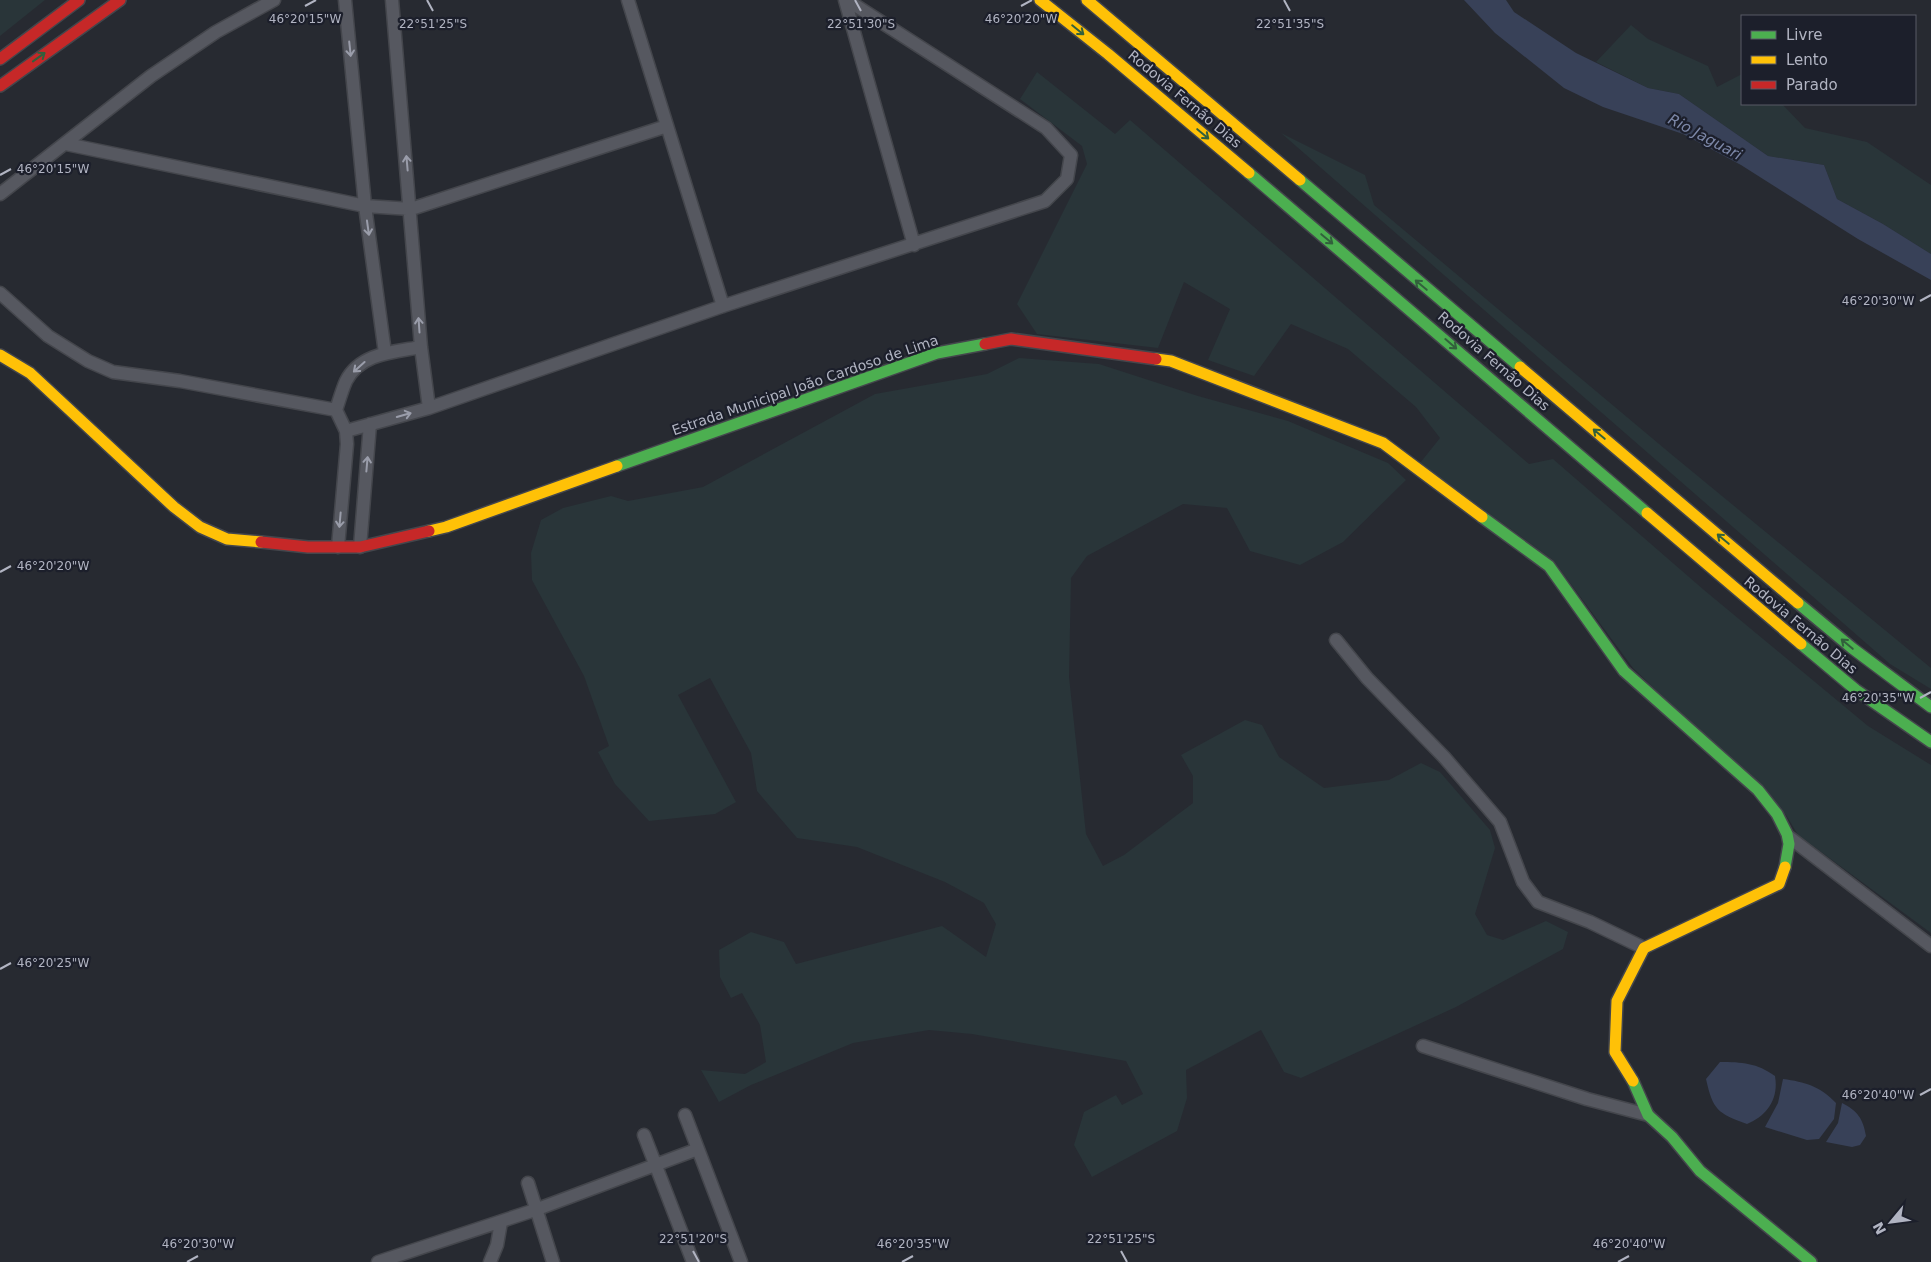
<svg xmlns="http://www.w3.org/2000/svg" width="1931" height="1262" font-family="'DejaVu Sans',sans-serif">
	<style>
		.green { fill: #293539 }
		.water { fill: #384158 }
		.lines { fill: none; stroke-linecap: round; stroke-linejoin: round }
		.street-casing { stroke: #44464c; stroke-width: 15 }
		.fast-casing { stroke: #44464c; stroke-width: 14 }
		.slow-casing { stroke: #44464c; stroke-width: 14 }
		.jam-casing { stroke: #44464c; stroke-width: 14 }
		.street { stroke: #565860; stroke-width: 12 }
		.fast { stroke: #4caf50; stroke-width: 11 }
		.slow { stroke: #ffc107; stroke-width: 11 }
		.jam { stroke: #c62828; stroke-width: 11 }
		.oneway { stroke: #32603c }
		.oneway2 { stroke: #9a9daa }
		.ticks { fill: none; stroke: #b1b4c2; stroke-width: 2 }
		.labels { text-anchor: middle; stroke-width: 4.5; stroke-linejoin: round; paint-order: stroke }
		.street-label { font-size: 14px; fill: #b1b4c2; stroke: #1c1f2b }
		.water-label { font-size: 15px; font-style: italic; fill: #7c87a7; stroke: #1c1f2b }
		.ticks-label { font-size: 12px; text-anchor: middle; fill: #b1b4c2; stroke: #1c1f2b; stroke-width: 4.5; stroke-linejoin: round; paint-order: stroke }
	</style>
	<rect width="100%" height="100%" fill="#272a31"/>
	<path class="green" d="M0,0H45L0,36Z
		M1631,25L1648,39L1708,66L1717,87L1742,74V104H1782L1805,128L1867,142L1931,185V254L1883,224L1837,199L1824,165L1768,156L1679,94L1648,88L1596,62Z
		M1037,72L1115,134L1130,120L1529,464L1553,459L1704,590L1868,726L1931,765V933L1798,835L1786,815L1633,668L1553,560L1420,463L1440,438L1416,407L1348,349L1291,324L1254,376L1208,360L1230,309L1184,282L1158,348L1037,334L1017,304L1087,164L1082,146L1020,99Z
		M1281,133L1365,175L1374,205L1671,454L1931,668V689L1890,664Z
		M1019,358L1099,364L1198,396L1288,421L1388,463L1406,480L1343,542L1300,565L1250,551L1227,508L1183,504L1087,556L1071,578L1069,677L1086,834L1103,866L1124,855L1193,803V776L1181,755L1245,720L1262,725L1279,757L1324,788L1389,780L1421,763L1440,772L1490,830L1495,848L1475,914L1487,935L1503,940L1546,921L1568,932L1563,949L1456,1007L1301,1078L1284,1072L1261,1030L1186,1070L1187,1098L1177,1131L1092,1177L1074,1145L1084,1112L1116,1095L1122,1105L1143,1094L1126,1061L972,1034L929,1030L853,1043L751,1085L719,1102L701,1070L745,1074L766,1062L760,1025L742,993L731,998L720,977L719,950L751,932L784,942L796,964L942,926L986,957L996,924L984,903L945,882L857,847L797,838L757,791L751,753L710,678L678,695L736,802L715,814L649,821L615,784L598,752L609,746L584,676L532,580L531,553L541,520L563,508L611,496L628,501L703,487L875,394L987,374Z"/>
	<path class="water" d="M1464,0H1506L1514,12L1576,53L1648,88L1679,94L1768,156L1824,165L1837,199L1883,224L1931,254V280L1858,239L1741,165L1683,134L1603,107L1564,88L1495,33Z
		M1720,1062C1742,1062 1757,1063 1775,1076C1779,1099 1767,1116 1747,1124C1717,1113 1713,1110 1706,1079Z
		M1783,1079C1805,1082 1820,1086 1836,1103L1834,1119L1819,1139L1807,1140L1765,1127L1778,1103Z
		M1842,1103C1858,1111 1863,1119 1866,1136L1860,1145L1852,1147L1826,1142L1838,1123Z"/>
	<g class="lines">
		<defs>
			<path id="street" d="M345,0L365,206L385,353
				M392,0L421,347L429,408
				M628,0L723,306
				M845,0L914,245
				M66,144L365,206L411,209L667,126
				M0,194L151,76L216,32L274,0
				M0,293L48,336L88,361L113,372L180,381L336,410
				M346,431L429,408L723,306L1045,201L1067,179L1071,155L1046,128L847,0
				M338,547L347,444L346,431L336,410C339,401 342,390 346,381C360,353 394,352 421,347
				M360,547L370,424
				M1336,640L1367,678L1444,757L1500,822L1523,882L1538,902L1590,922L1644,948
				M1789,837L1931,946
				M1423,1046L1587,1099L1648,1115
				M685,1115L741,1262
				M644,1135L693,1262
				M528,1183L553,1262
				M378,1262L535,1210L698,1149
				M490,1262L497,1245L501,1222"/>
			<path id="fast" d="M1249,173L1647,513
				M1300,180L1520,367
				M617,466L937,353L985,344
				M1482,517L1549,566L1624,671L1758,790L1777,814L1787,834L1789,844L1785,867
				M1798,603L1852,648L1931,707
				M1801,644L1856,690L1931,742
				M1633,1081L1648,1115L1672,1137L1700,1171L1811,1262"/>
			<path id="slow" d="M1040,0L1108,54L1249,173
				M1087,0L1300,180
				M0,355L30,373L174,507L200,527L227,539L261,542
				M1156,359L1171,361L1383,443L1482,517
				M1520,367L1798,603
				M1647,513L1801,644
				M429,531L446,527L617,466
				M1633,1081L1615,1052L1617,1001L1644,948L1779,884L1785,867"/>
			<path id="jam" d="M0,59L79,0
				M0,86L120,0
				M985,344L1011,339L1156,359
				M261,542L308,547H360L429,531"/>
		</defs>
		<use href="#street" class="street-casing"/>
		<use href="#fast" class="fast-casing"/>
		<use href="#slow" class="slow-casing"/>
		<use href="#jam" class="jam-casing"/>
		<use href="#street" class="street"/>
		<use href="#fast" class="fast"/>
		<use href="#slow" class="slow"/>
		<use href="#jam" class="jam"/>
	</g>
	<defs><path id="oneway-shaft" d="M-6 0H5M1.5-3L5.5 0L1.5 3" fill="none" stroke-width="1.6" stroke-linecap="round" stroke-linejoin="round" transform="scale(1.25)"/></defs>
	<g class="oneway">
		<use href="#oneway-shaft" transform="translate(1078 30) rotate(39)"/>
		<use href="#oneway-shaft" transform="translate(39 57) rotate(-36)"/>
		<use href="#oneway-shaft" transform="translate(1203 134) rotate(40)"/>
		<use href="#oneway-shaft" transform="translate(1327 239) rotate(40)"/>
		<use href="#oneway-shaft" transform="translate(1421 285) rotate(-140)"/>
		<use href="#oneway-shaft" transform="translate(1451 344) rotate(41)"/>
		<use href="#oneway-shaft" transform="translate(1599 434) rotate(-140)"/>
		<use href="#oneway-shaft" transform="translate(1723 539) rotate(-140)"/>
		<use href="#oneway-shaft" transform="translate(1847 644) rotate(-140)"/>
	</g>
	<g class="oneway2">
		<use href="#oneway-shaft" transform="translate(350 49) rotate(84)"/>
		<use href="#oneway-shaft" transform="translate(407 163) rotate(-95)"/>
		<use href="#oneway-shaft" transform="translate(368 228) rotate(82)"/>
		<use href="#oneway-shaft" transform="translate(419 325) rotate(-94)"/>
		<use href="#oneway-shaft" transform="translate(359 367) rotate(138)"/>
		<use href="#oneway-shaft" transform="translate(404 415) rotate(-16)"/>
		<use href="#oneway-shaft" transform="translate(367 464) rotate(-85)"/>
		<use href="#oneway-shaft" transform="translate(340 520) rotate(95)"/>
	</g>
	<path class="ticks" d="M427,0L433,11M855,0L861,11M1284,0L1290,11M305,6L316,0M1021,6L1032,0M0,175L11,169M1920,301L1931,295M0,572L11,566M1920,698L1931,692M0,969L11,963M1920,1095L1931,1089M693,1251L699,1262M1121,1251L1127,1262M187,1262L198,1256M902,1262L913,1256M1618,1262L1629,1256"/>
	<g class="labels">
		<g class="street-label">
			<text transform="translate(1185 99) rotate(40)" y="5">Rodovia Fernão Dias</text>
			<text transform="translate(1494 361) rotate(41)" y="5">Rodovia Fernão Dias</text>
			<text transform="translate(805 385) rotate(-19)" y="5">Estrada Municipal João Cardoso de Lima</text>
			<text transform="translate(1801 625) rotate(40)" y="5">Rodovia Fernão Dias</text>
		</g>
		<g class="water-label">
			<text transform="translate(1705 137) rotate(28)" y="5">Rio Jaguari</text>
		</g>
	</g>
	<g class="ticks-label">
		<text x="1021" y="23">46°20'20"W</text>
		<text x="305" y="23">46°20'15"W</text>
		<text x="433" y="28">22°51'25"S</text>
		<text x="861" y="28">22°51'30"S</text>
		<text x="1290" y="28">22°51'35"S</text>
		<text x="53" y="173">46°20'15"W</text>
		<text x="1878" y="305">46°20'30"W</text>
		<text x="53" y="570">46°20'20"W</text>
		<text x="1878" y="702">46°20'35"W</text>
		<text x="53" y="967">46°20'25"W</text>
		<text x="1878" y="1099">46°20'40"W</text>
		<text x="693" y="1243">22°51'20"S</text>
		<text x="1121" y="1243">22°51'25"S</text>
		<text x="198" y="1248">46°20'30"W</text>
		<text x="913" y="1248">46°20'35"W</text>
		<text x="1629" y="1248">46°20'40"W</text>
	</g>
	<rect x="1741" y="15" width="175" height="90" fill="#1c1f2b" stroke="#585b67"/>
	<rect x="1751" y="31" width="25" height="8" fill="#4caf50" stroke="#585b67"/>
	<text x="1786" y="40" font-size="15" fill="#b1b4c2">Livre</text>
	<rect x="1751" y="56" width="25" height="8" fill="#ffc107" stroke="#585b67"/>
	<text x="1786" y="65" font-size="15" fill="#b1b4c2">Lento</text>
	<rect x="1751" y="81" width="25" height="8" fill="#c62828" stroke="#585b67"/>
	<text x="1786" y="90" font-size="15" fill="#b1b4c2">Parado</text>
	<g transform="translate(1891 1222) rotate(241)" stroke="#1c1f2b" stroke-width="4" paint-order="stroke">
	<path d="M0-4L9 19L0 12L-9 19Z" fill="#b1b4c2"/>
	<text y="-8" font-size="14" font-weight="bold" text-anchor="middle" fill="#b1b4c2">N</text>
	</g>
</svg>
